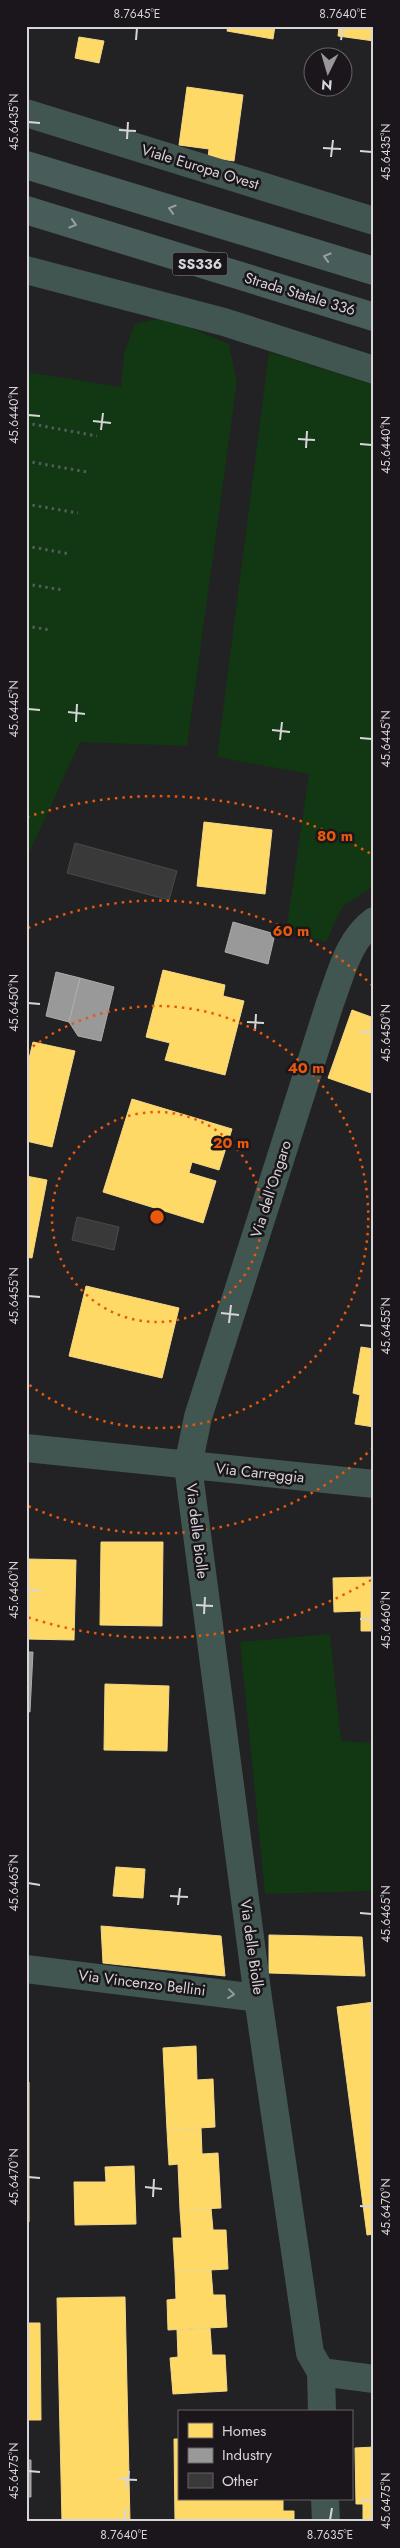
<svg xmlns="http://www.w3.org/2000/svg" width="400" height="2548" font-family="Jost,sans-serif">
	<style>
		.green { fill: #113713 }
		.homes { fill: #ffd966; stroke: #f3d888 }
		.industry { fill: #999; stroke: #acabac }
		.building { fill: #3a393a; stroke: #4a494a }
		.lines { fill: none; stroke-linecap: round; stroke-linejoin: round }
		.path { stroke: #515d5b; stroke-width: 3; stroke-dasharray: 2.5 4; stroke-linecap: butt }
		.minor { stroke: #415651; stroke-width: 28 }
		.highway { stroke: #485c59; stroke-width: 28 }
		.oneway { stroke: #979f9f }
		.oneway2 { stroke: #949c9b }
		.ticks { fill: none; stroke: #d7d5d8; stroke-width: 2 }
		.ring { fill: none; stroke: #e8590c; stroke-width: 2.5; stroke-dasharray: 2.5 5 }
		.labels { text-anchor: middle; stroke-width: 5; stroke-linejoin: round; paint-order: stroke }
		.shield { fill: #1a161b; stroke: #9e9c9f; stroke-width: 1 }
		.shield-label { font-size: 14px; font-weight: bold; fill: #d7d5d8 }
		.street-label { font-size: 15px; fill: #d7d5d8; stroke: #1a161b }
		.centre { fill: #e8590c; stroke: #1a161b; stroke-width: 2.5 }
		.ring-label { font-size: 15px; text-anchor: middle; font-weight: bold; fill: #e8590c; stroke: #1a161b; stroke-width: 5; stroke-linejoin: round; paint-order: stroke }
		.neatline { fill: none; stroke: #d7d5d8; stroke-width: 2 }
		.ticks-label { font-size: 12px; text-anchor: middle; fill: #d7d5d8 }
	</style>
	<rect width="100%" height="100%" fill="#222123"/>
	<path class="green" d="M157,319L186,326L229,344L237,382L187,746L80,742L30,851H26V372L121,387L124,353L135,324Z
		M269,352L374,385V886L342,907L326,942L286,931L309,774L217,757Z
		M330,1634L341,1741L374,1743V1891L265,1894L240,1642Z"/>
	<path class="homes" d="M228,26H275L273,39L227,31Z
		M339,26H374V41L338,36Z
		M79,37L104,41L99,63L75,58Z
		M187,87L243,95L234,161L208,157L209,149L179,145Z
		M204,822L272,830L265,894L197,886Z
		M163,970L225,985L223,996L244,1001L225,1075L165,1060L170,1043L146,1037Z
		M352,1010L374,1018V1094L328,1078Z
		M33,1042L75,1051L52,1147L26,1141V1071Z
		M132,1099L232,1129L219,1170L192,1162L189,1173L216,1181L203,1223L103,1192Z
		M26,1176L47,1180L32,1258L26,1257Z
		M86,1286L179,1308L162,1378L69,1356Z
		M361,1347L374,1349V1427L355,1424L360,1395L353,1393Z
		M101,1542H163L162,1626L100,1625Z
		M372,1548H374V1631H361V1611L334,1612L333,1578L373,1577Z
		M26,1559L76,1560L74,1640L26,1639Z
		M105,1684L169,1686L167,1751L104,1750Z
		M116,1867L145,1869L143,1898L113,1896Z
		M101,1926L221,1936L225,1976L103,1963Z
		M269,1935L362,1937L365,1976L269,1973Z
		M374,2002V2234L367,2235L337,2007Z
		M196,2046L197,2080L213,2079L215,2127L167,2130L163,2048Z
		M26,2082H29V2222H26Z
		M201,2128L202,2154L218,2153L221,2208L180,2210L178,2164L169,2165L167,2130Z
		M134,2166L136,2224L75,2225L74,2182H106L105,2167Z
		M211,2208L213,2230H226L228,2269L175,2272L173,2238H182L180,2210Z
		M211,2270L213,2295H225L227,2327L168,2330L167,2300L176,2299L175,2272Z
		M125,2297L130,2522H62L57,2298Z
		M26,2323H40L41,2420H26Z
		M210,2328L212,2355H225L227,2391L173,2394L170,2358L178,2357L177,2330Z
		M174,2439H179V2499H283V2511H294V2522H175Z
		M374,2447V2522H363V2504H356L355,2448Z"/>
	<path class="industry" d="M233,922L275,934L268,964L225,952Z
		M56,972L80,978L69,1022L46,1016Z
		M80,978L114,987L101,1041L78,1036L69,1022Z
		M26,1652H33L30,1712L26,1711Z
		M26,2460H31V2497H26Z"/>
	<path class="building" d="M75,843L177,871L169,900L67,873Z
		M77,1217L119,1227L114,1250L72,1240Z"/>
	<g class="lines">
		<path class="path" d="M26,423L97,436
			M26,461L87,472
			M26,504L78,513
			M26,546L70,554
			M26,584L63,590
			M26,626L50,630"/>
		<path class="minor" d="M26,113L374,221
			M26,270L224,322L374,370
			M374,921C348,940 341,974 330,1003L198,1417L188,1466L258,1998L310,2353L321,2372L374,2379
			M26,1448L374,1484
			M26,1969L258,1998
			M321,2372L322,2412
			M325,2499L326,2522"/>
		<path class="highway" d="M26,165L374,271
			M26,210L374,317"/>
	</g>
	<defs><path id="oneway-chevron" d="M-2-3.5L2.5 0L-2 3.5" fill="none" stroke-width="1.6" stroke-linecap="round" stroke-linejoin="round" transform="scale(1.25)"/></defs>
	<g class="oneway">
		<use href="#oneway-chevron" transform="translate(172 209) rotate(-163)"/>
		<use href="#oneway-chevron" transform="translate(73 224) rotate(17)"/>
		<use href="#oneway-chevron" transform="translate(327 257) rotate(-163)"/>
	</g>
	<use class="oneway2" href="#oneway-chevron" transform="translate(231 1994) rotate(7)"/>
	<path class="ticks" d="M136,40L137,28M341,40L343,28M28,122L40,123M119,130L136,131M127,139L128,122M323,148L341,149M360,151L372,152M331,157L333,140M28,415L40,416M93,421L111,423M101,430L103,413M298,439L315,440M360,444L372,445M306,448L307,431M28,709L40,710M68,712L85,714M76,722L77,704M272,730L290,732M360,738L372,739M280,740L282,722M28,1003L40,1004M247,1022L264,1023M255,1031L256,1014M360,1032L372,1033M28,1296L40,1297M221,1313L239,1315M229,1323L231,1305M360,1325L372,1326M28,1590L40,1591M196,1605L213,1606M204,1614L205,1597M360,1619L372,1620M28,1883L40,1885M170,1896L188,1897M178,1905L180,1888M360,1913L372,1914M28,2177L40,2178M145,2187L162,2189M153,2197L154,2179M360,2206L372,2207M28,2471L40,2472M119,2479L137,2480M127,2488L129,2471M360,2500L372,2501M124,2520L126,2508M330,2520L332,2508"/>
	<g class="ring">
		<circle cx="157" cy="1217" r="105"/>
		<path d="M27 1051A211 211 0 1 1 27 1383"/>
		<path d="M373 1448A316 316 0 0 1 28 1506M28 928A316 316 0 0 1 373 986"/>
		<path d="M371 1580A421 421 0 0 1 27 1617M27 817A421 421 0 0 1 371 854"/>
	</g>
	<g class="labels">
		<rect class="shield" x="172.5" y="252.5" width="55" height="23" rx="4"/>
		<g class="shield-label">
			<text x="200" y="269">SS336</text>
		</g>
		<g class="street-label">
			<text transform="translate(200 167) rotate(17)" y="5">Viale Europa Ovest</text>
			<text transform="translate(300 294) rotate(17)" y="5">Strada Statale 336</text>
			<text transform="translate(271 1189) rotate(-72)" y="5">Via dell'Ongaro</text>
			<text transform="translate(260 1473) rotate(6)" y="5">Via Carreggia</text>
			<text transform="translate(197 1531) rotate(83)" y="5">Via delle Biolle</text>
			<text transform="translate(252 1947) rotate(82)" y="5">Via delle Biolle</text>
			<text transform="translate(142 1983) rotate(7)" y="5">Via Vincenzo Bellini</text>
		</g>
	</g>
	<circle cx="157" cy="1217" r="8" class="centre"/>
	<g class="ring-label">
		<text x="335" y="841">80 m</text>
		<text x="291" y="936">60 m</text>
		<text x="306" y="1073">40 m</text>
		<text x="231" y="1148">20 m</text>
	</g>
	<rect width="400" height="2548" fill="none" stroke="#1a161b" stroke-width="55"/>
	<rect x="178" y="2410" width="175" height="90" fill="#1a161b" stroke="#666267"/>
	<rect x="188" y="2423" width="25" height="15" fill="#ffd966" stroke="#666267"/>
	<text x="222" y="2436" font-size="15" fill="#d7d5d8">Homes</text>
	<rect x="188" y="2448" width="25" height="15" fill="#999999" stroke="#666267"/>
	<text x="222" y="2460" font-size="15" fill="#d7d5d8">Industry</text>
	<rect x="188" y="2473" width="25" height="15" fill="#3a393a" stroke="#666267"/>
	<text x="222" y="2486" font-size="15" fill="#d7d5d8">Other</text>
	<g transform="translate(328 72) rotate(185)"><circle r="24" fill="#1a161b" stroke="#666267"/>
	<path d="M0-4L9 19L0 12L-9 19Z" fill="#989699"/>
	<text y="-8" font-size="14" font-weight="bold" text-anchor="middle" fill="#d7d5d8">N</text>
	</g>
	<rect x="28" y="28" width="344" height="2492" class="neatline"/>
	<g class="ticks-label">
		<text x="137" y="18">8.7645°E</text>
		<text x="343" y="18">8.7640°E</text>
		<text transform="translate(14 122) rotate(-90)" y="4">45.6435°N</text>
		<text transform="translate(386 152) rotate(-90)" y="4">45.6435°N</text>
		<text transform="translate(14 415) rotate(-90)" y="4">45.6440°N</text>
		<text transform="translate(386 445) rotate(-90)" y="4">45.6440°N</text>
		<text transform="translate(14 709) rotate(-90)" y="4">45.6445°N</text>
		<text transform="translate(386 739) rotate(-90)" y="4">45.6445°N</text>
		<text transform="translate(14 1003) rotate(-90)" y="4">45.6450°N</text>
		<text transform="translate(386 1033) rotate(-90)" y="4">45.6450°N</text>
		<text transform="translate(14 1296) rotate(-90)" y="4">45.6455°N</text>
		<text transform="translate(386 1326) rotate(-90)" y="4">45.6455°N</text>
		<text transform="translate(14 1590) rotate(-90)" y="4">45.6460°N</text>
		<text transform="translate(386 1620) rotate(-90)" y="4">45.6460°N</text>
		<text transform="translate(14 1883) rotate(-90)" y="4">45.6465°N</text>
		<text transform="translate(386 1914) rotate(-90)" y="4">45.6465°N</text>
		<text transform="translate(14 2177) rotate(-90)" y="4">45.6470°N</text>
		<text transform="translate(386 2207) rotate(-90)" y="4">45.6470°N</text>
		<text transform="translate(14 2471) rotate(-90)" y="4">45.6475°N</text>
		<text transform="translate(386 2501) rotate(-90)" y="4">45.6475°N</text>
		<text x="124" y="2539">8.7640°E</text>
		<text x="330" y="2539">8.7635°E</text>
	</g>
</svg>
